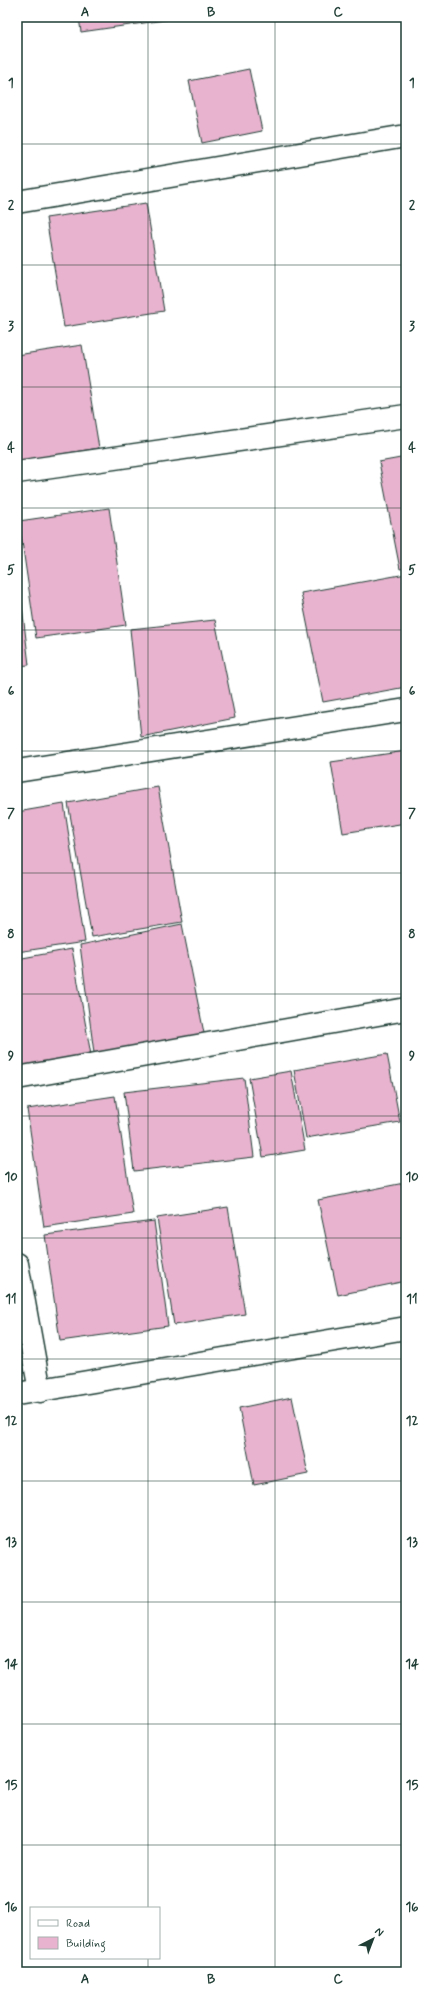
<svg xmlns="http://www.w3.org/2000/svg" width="423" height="1989" font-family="Mynerve,sans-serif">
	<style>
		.building { fill: #e8b3ce; stroke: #1f3d34 }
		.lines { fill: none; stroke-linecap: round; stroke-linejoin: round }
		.minor-casing { stroke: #1f3d34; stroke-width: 25 }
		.minor { stroke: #fff; stroke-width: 22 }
		.grid { fill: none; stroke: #1f3d34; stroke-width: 1; stroke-opacity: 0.55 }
		.neatline { fill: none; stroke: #1f3d34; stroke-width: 1.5 }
		.grid-label { font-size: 13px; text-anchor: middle; font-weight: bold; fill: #1f3d34 }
	</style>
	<rect width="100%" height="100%" fill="#fff"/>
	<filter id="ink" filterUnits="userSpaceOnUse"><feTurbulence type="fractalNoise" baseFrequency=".025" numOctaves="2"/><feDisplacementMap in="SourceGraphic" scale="8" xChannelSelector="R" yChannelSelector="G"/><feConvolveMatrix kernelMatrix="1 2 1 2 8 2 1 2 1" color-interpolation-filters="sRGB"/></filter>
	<g filter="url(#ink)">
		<path class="building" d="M79,17H186L81,32Z
			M249,69L262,131L202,143L189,81Z
			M146,203L164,311L64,327L46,218Z
			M82,345L99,448L17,461V355Z
			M406,457V568L400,569L379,462Z
			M109,508L126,625L36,638L19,521Z
			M17,563L29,665L17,666Z
			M406,574V687L323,702L301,593Z
			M215,620L235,718L141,737L130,629Z
			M406,751V823L343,833L331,762Z
			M158,787L182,922L92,937L68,803Z
			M64,804L85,942L17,952V812Z
			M182,924L205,1038L94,1053L80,945Z
			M72,949L91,1055L17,1067V959Z
			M387,1054L400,1122L306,1138L294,1070Z
			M291,1071L305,1150L263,1157L249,1078Z
			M244,1078L254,1157L134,1171L124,1092Z
			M115,1096L133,1214L44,1227L27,1109Z
			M404,1183L406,1195V1281L338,1295L318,1200Z
			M228,1207L245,1314L174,1325L157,1218Z
			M154,1221L168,1326L60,1341L45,1235Z
			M292,1397L308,1474L254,1485L239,1408Z"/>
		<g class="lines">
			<defs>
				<path id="minor" d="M17,202L406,136
					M17,472L406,416
					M17,771L406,710
					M17,1078L406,1009
					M17,1264L40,1391
					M17,1394L406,1328"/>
			</defs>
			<use href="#minor" class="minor-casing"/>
			<use href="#minor" class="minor"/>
		</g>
	</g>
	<path class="grid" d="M148,17V1908M275,17V1972M17,144H406M17,265H406M17,387H406M17,508H406M17,630H406M17,751H406M17,873H406M17,994H406M17,1116H406M17,1238H406M17,1359H406M17,1481H406M17,1602H406M17,1724H406M17,1845H406M148,1958V1972"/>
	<rect width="423" height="1989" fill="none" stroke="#fff" stroke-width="44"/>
	<rect x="30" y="1907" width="130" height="52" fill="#ffffff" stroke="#a5b1ae"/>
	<rect x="38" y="1920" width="20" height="6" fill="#ffffff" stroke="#a5b1ae"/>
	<text x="66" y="1927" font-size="12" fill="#1f3d34">Road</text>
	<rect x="38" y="1937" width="20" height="12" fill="#e8b3ce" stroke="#a5b1ae"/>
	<text x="66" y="1947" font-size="12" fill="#1f3d34">Building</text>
	<g transform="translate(373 1939) rotate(42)" stroke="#ffffff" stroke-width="3" paint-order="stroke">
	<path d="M0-3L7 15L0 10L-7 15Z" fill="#1f3d34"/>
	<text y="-6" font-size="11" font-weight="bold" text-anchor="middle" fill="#1f3d34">N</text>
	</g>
	<rect x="22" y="22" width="379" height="1945" class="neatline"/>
	<g class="grid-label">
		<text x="85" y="16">A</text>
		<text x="211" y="16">B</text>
		<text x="338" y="16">C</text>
		<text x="11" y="87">1</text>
		<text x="412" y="87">1</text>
		<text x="11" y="209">2</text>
		<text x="412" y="209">2</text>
		<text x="11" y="330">3</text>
		<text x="412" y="330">3</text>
		<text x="11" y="452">4</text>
		<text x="412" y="452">4</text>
		<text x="11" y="574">5</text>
		<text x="412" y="574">5</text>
		<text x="11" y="695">6</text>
		<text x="412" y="695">6</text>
		<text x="11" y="817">7</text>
		<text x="412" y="817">7</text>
		<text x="11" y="938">8</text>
		<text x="412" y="938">8</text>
		<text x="11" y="1060">9</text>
		<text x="412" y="1060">9</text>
		<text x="11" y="1181">10</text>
		<text x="412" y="1181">10</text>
		<text x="11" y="1303">11</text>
		<text x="412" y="1303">11</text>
		<text x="11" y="1425">12</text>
		<text x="412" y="1425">12</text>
		<text x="11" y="1546">13</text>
		<text x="412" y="1546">13</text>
		<text x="11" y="1668">14</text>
		<text x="412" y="1668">14</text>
		<text x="11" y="1789">15</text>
		<text x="412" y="1789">15</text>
		<text x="11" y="1911">16</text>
		<text x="412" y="1911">16</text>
		<text x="85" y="1983">A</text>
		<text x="211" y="1983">B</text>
		<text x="338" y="1983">C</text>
	</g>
</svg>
